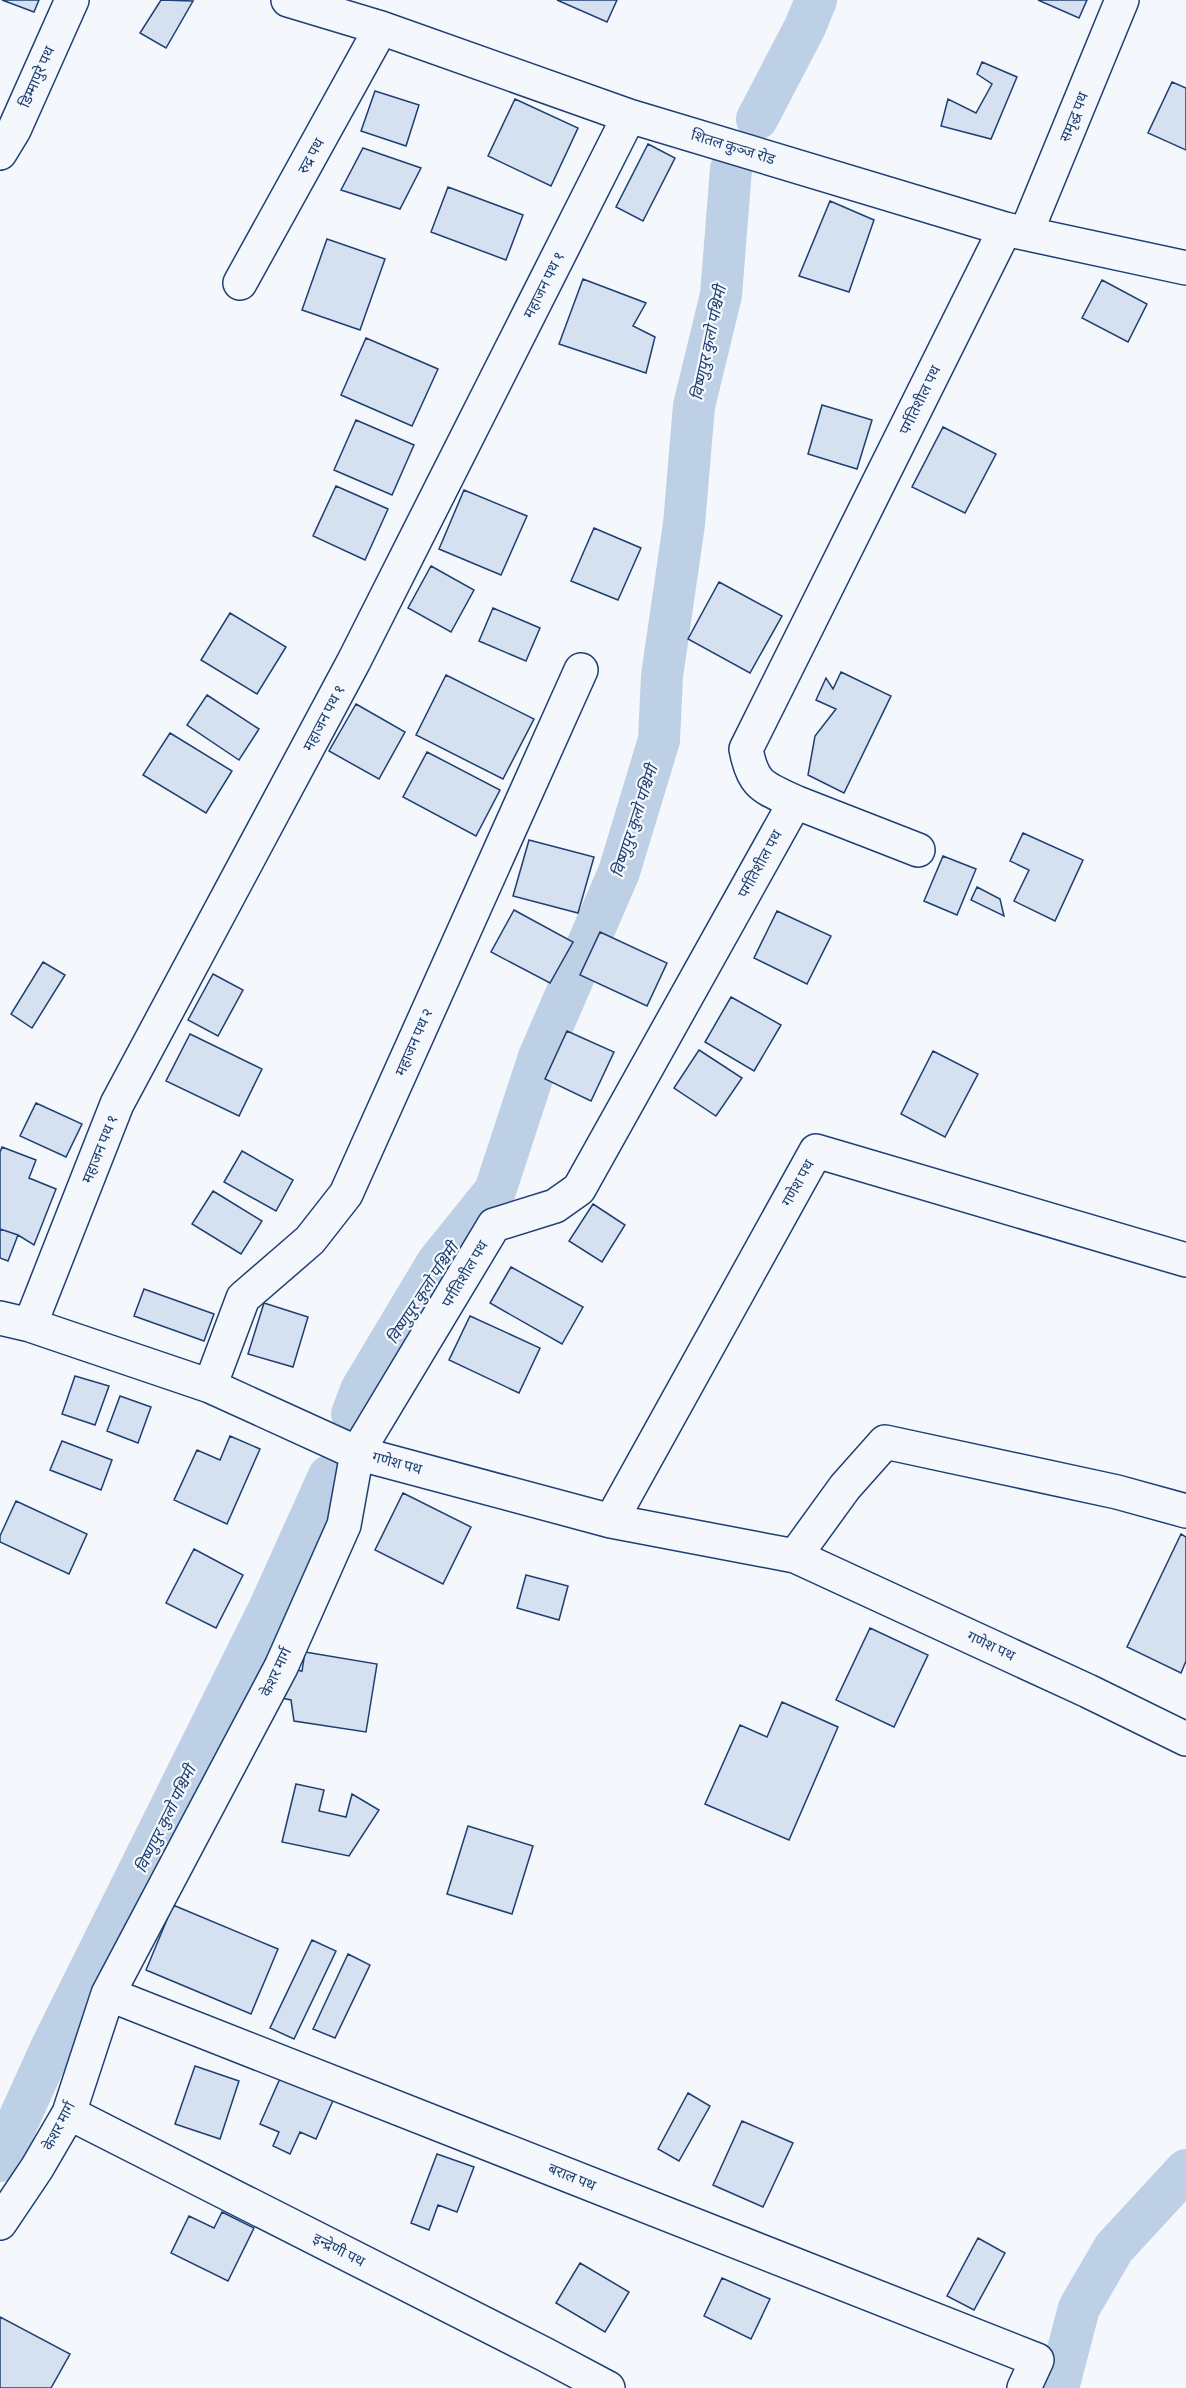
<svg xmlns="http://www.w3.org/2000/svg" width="1186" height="2388" font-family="Literata,'Noto Sans Devanagari',serif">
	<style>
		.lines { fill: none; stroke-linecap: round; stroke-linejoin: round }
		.canal { stroke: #bed0e5; stroke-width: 42 }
		.building { fill: #d5e0f0; stroke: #1d3f73; stroke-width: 1.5 }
		.minor-casing { stroke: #1d3f73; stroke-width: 36 }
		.minor { stroke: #f4f7fb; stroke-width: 33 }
		.labels { text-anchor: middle; stroke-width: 4.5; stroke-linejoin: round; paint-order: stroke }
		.street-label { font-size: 15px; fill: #1d3f73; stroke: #f4f7fb }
		.water-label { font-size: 16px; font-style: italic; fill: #1d3f73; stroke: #f4f7fb }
	</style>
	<rect width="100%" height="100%" fill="#f4f7fb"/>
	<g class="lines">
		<path class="canal" d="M757,119L805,27L816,0
			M352,1414L361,1390L437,1263L495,1191L539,1057L619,872L659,740L662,676L684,524L694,406L721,295L731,169
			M0,2161L52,2046L269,1609L329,1476
			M1058,2388L1079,2308L1114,2248L1186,2170"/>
	</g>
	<path class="building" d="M2,0H39L34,12Z
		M161,0L193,1L166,48L140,33Z
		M557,0H617L607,22Z
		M1038,0H1087L1079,18Z
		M982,62L1017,77L991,139L941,126L948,99L976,113L992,84L977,74Z
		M1172,82L1186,88V150L1148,133Z
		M375,91L419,105L406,146L361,131Z
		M515,99L578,128L551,186L488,156Z
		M648,144L675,158L643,221L616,207Z
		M363,148L421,168L400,209L341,190Z
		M448,187L523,215L506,260L431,232Z
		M830,201L874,220L849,292L799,276Z
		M327,239L385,259L360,330L302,310Z
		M583,279L646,303L633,326L655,337L646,373L559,344Z
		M1102,280L1147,304L1128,342L1082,318Z
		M366,338L438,369L412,426L341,395Z
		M822,405L872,420L857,469L808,454Z
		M356,420L414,445L392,495L334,470Z
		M943,427L996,454L965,513L912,487Z
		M336,486L388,509L365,560L313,536Z
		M464,490L527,516L501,575L439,549Z
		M594,528L641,548L618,600L571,581Z
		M431,566L474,590L451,632L408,608Z
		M719,582L782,616L750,673L688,639Z
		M493,608L540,628L526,661L479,641Z
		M230,613L286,647L257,694L201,660Z
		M841,672L891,696L844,793L808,775L815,736L836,709L816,700L826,678L833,689Z
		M446,675L534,719L503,779L416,735Z
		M207,695L259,729L239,760L187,725Z
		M356,704L405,732L379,779L329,751Z
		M170,733L232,771L206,813L143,775Z
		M427,752L500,790L476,836L403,797Z
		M1023,833L1083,860L1055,921L1014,901L1029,870L1010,861Z
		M529,840L594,857L578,913L513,896Z
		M943,856L976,869L957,915L924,901Z
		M977,887L1000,899L1004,916L971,900Z
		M514,910L573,942L550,983L491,952Z
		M777,911L831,936L807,984L754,958Z
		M600,932L667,963L647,1006L580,975Z
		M43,962L65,975L32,1028L11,1014Z
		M213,974L243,990L218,1036L188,1020Z
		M731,997L781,1025L754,1071L705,1042Z
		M567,1031L614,1052L591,1101L545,1079Z
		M190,1034L262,1069L239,1116L166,1081Z
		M699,1050L742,1078L716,1116L674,1088Z
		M933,1051L978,1074L945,1137L901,1114Z
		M36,1103L82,1124L66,1157L20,1136Z
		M2,1147L36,1160L29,1178L56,1189L34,1245L18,1235L0,1229V1152Z
		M242,1151L293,1180L276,1211L224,1182Z
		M213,1191L262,1221L241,1254L192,1224Z
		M593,1204L625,1225L602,1262L569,1241Z
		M0,1229L18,1235L8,1261L0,1258Z
		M511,1267L583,1307L562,1344L490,1303Z
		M144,1289L214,1314L204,1341L134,1316Z
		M264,1303L308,1317L293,1367L248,1354Z
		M470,1316L540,1348L519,1393L449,1360Z
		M75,1376L109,1386L95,1425L62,1414Z
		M120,1396L151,1407L138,1443L107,1431Z
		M230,1436L260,1449L227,1524L174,1500L197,1450L220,1460Z
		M62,1441L112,1460L101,1490L50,1470Z
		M403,1493L471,1527L443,1584L375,1550Z
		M16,1501L87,1534L69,1574L0,1542V1536Z
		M1181,1534L1186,1537V1661L1181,1673L1127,1647Z
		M194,1549L243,1575L216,1628L166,1603Z
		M526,1575L568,1586L559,1620L517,1608Z
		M870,1628L928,1655L894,1727L836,1700Z
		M305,1652L377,1664L366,1732L294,1721L291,1700L276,1697L281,1667L302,1671Z
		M782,1702L838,1727L789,1840L705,1804L740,1725L767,1737Z
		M296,1784L324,1790L319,1811L346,1817L352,1794L379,1810L349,1856L282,1842Z
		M468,1826L533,1846L512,1914L447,1894Z
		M173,1905L278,1949L251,2014L146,1970Z
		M312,1940L336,1951L294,2039L270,2028Z
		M348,1954L370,1965L335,2038L313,2029Z
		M195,2066L239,2081L220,2139L175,2124Z
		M282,2074L335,2096L316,2139L300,2132L290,2154L273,2146L279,2132L260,2124Z
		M688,2093L710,2106L679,2161L658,2149Z
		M742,2121L793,2143L763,2207L713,2185Z
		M437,2154L474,2167L457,2212L438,2205L429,2230L411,2223Z
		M222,2212L254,2228L228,2281L171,2253L189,2216L214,2228Z
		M978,2238L1005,2253L974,2310L947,2296Z
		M580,2263L629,2292L605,2332L556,2303Z
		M722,2278L770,2299L751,2339L704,2316Z
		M0,2317L70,2354L51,2388H0Z"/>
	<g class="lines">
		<defs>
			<path id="minor" d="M288,0L381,28L629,116L1005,229L1186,268
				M0,153L14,130L72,0
				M1026,233L1122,0
				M240,283L381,28
				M795,802L918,850
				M0,1318L30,1325L210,1386L357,1453L611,1521L795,1556L1088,1691L1186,1739
				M30,1325L117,1104L354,661L629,116
				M210,1386L243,1298L310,1240L346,1194L581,670
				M611,1521L816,1151L1186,1260
				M795,1556L845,1487L885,1442L1117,1492L1186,1511
				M108,1994L1037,2360L1024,2388
				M69,2113L544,2354L608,2388
				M0,2223L37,2168L69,2113L108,1994L281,1667L344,1525L357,1453L494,1225L555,1206L579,1189L795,802C763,787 753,786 746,749L1005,229"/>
		</defs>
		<use href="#minor" class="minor-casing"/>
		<use href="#minor" class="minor"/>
	</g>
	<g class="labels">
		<g class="street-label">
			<text transform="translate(37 77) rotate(-66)" y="5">डिम्मापुरे पथ</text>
			<text transform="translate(1074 117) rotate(-68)" y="5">समृद्ध पथ</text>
			<text transform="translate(733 147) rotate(17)" y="5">शितल कुञ्ज रोड</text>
			<text transform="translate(311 156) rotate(-61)" y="5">रुद्र पथ</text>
			<text transform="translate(544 285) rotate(-63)" y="5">महाजन पथ १</text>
			<text transform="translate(920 400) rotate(-64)" y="5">पर्गतिशील पथ</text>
			<text transform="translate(324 718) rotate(-62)" y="5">महाजन पथ १</text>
			<text transform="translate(760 864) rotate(-61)" y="5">पर्गतिशील पथ</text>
			<text transform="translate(414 1042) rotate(-66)" y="5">महाजन पथ २</text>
			<text transform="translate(100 1149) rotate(-68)" y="5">महाजन पथ १</text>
			<text transform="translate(798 1183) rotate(-61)" y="5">गणेश पथ</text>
			<text transform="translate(465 1274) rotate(-59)" y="5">पर्गतिशील पथ</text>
			<text transform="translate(397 1463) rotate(15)" y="5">गणेश पथ</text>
			<text transform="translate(991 1646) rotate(25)" y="5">गणेश पथ</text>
			<text transform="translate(276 1672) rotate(-65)" y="5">केशर मार्ग</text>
			<text transform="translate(59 2126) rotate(-63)" y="5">केशर मार्ग</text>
			<text transform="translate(572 2177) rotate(22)" y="5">बराल पथ</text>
			<text transform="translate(339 2250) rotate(27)" y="5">इन्द्रेणी पथ</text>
		</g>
		<g class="water-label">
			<text transform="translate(708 343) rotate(-78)" y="6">विष्णुपुर कुलो पश्चिमी</text>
			<text transform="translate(634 821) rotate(-72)" y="6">विष्णुपुर कुलो पश्चिमी</text>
			<text transform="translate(422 1293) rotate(-57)" y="6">विष्णुपुर कुलो पश्चिमी</text>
			<text transform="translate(165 1819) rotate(-64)" y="6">विष्णुपुर कुलो पश्चिमी</text>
		</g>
	</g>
</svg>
